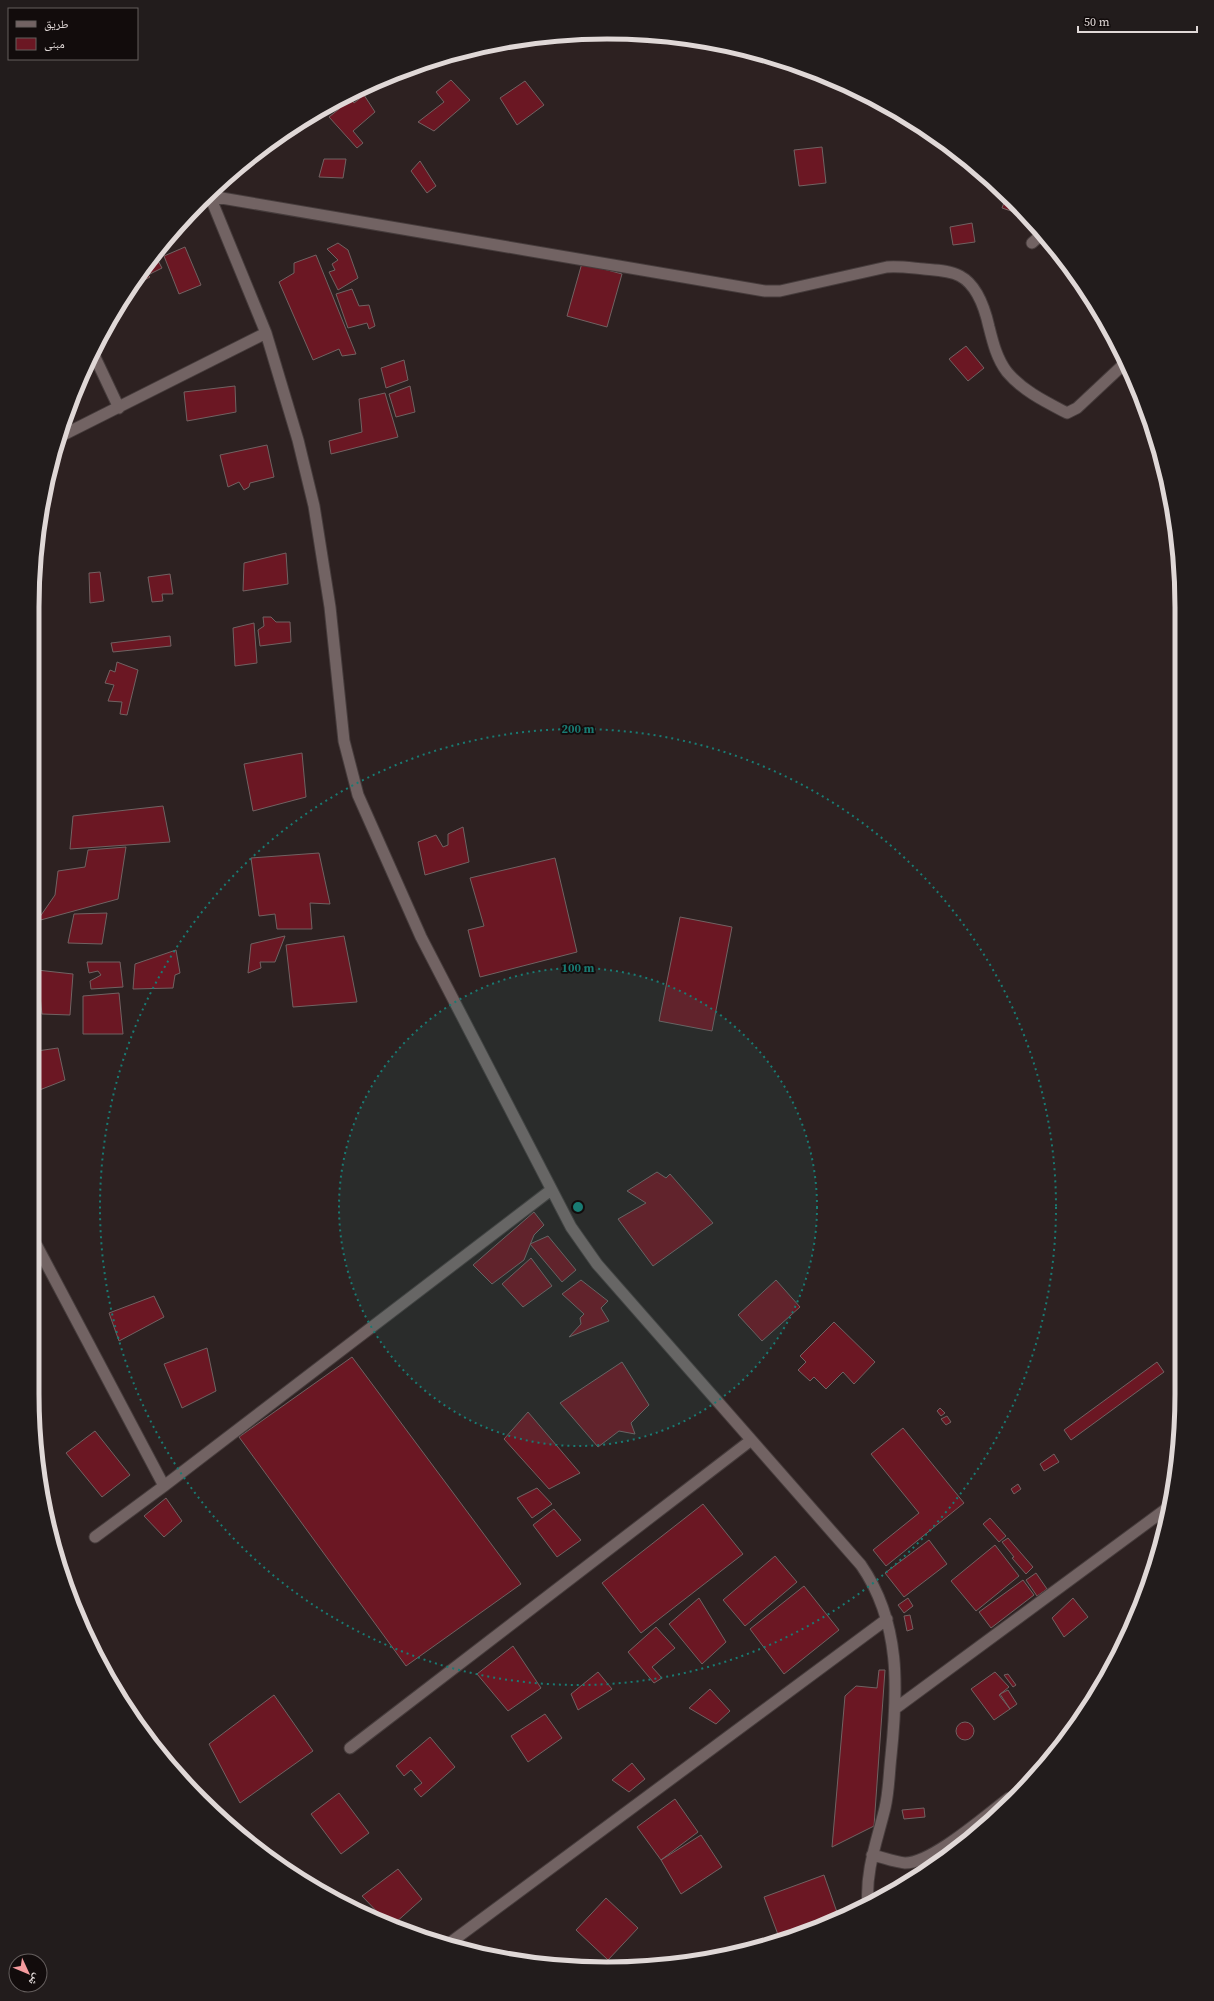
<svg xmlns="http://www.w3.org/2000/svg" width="1214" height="2001" font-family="'Source Serif 4','Noto Naskh Arabic',serif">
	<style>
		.building { fill: #6b1723; stroke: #716262 }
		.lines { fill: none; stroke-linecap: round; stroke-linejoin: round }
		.minor-casing { stroke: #463c3c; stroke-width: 13 }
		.minor { stroke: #726363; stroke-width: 11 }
		.ring { fill: none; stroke: #197b73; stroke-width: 2; stroke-dasharray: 2 4 }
		.rim { fill: none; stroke: #e0d8d7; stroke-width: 5 }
		.centre { fill: #197b73; stroke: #120c0c; stroke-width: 2 }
		.ring-label { font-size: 12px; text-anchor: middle; font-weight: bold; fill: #197b73; stroke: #120c0c; stroke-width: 3.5; stroke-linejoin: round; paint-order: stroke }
	</style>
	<rect width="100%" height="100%" fill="#2d2121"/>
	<path class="building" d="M451,80L470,100L434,131L418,122L444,102L436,92Z
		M525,81L544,105L517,125L500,98Z
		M364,95L375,112L353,131L363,143L357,148L329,117L339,109V100L349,96L354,103Z
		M822,147L826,183L799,186L794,150Z
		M324,159H346L343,178L319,177Z
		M420,161L436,186L427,193L411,171Z
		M1006,197L1016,206L1014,212L1002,208Z
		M972,223L975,242L953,245L950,227Z
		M338,243L348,250L358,278L338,290L329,272L335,270L332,264L338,260L327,249Z
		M185,247L201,285L179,294L164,256Z
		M154,253L162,268L148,275L150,277L139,283L137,280Z
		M316,255L356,354L342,356L339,349L313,360L279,282L294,273V263Z
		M582,263L622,274L607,327L567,316Z
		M352,289L359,306L369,305L375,326L369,329L367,323L348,328L336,294Z
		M966,346L984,368L968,381L949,359Z
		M404,360L408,380L386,388L381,368Z
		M235,386L236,412L187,421L184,392Z
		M410,386L415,412L396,417L389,394Z
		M385,393L398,437L331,454L329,441L362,432L359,399Z
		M267,445L274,477L250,483L249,487L244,490L239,482L228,487L220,455Z
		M286,553L288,584L243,591L244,563Z
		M100,572L104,601L90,603L89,573Z
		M170,574L173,594H162L163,601L152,602L148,577Z
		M263,617H271L276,622H290L291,642L260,646L258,630L264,626Z
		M254,623L257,663L235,666L233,628Z
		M170,636L171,646L113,652L111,643Z
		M117,662L138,670L127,715L120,714L122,702L108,701L114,685L105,683L110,670L115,672Z
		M302,753L306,797L253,811L244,764Z
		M163,806L170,842L70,849L73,816Z
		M463,827L469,862L425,875L418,842L436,835L443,847L448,845V834Z
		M126,847L118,899L37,921L55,895L58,871L85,867L88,850Z
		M319,853L330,904L310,903L312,929H277L275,914L259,916L251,858Z
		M555,858L577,952L480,977L468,930L484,926L470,878Z
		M107,913L102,944L68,943L74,914Z
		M680,917L732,927L712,1031L659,1021Z
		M285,936L275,962H260L261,968L248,973L251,944Z
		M344,936L357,1002L293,1007L286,945Z
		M176,950L180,973L175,975L173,988L133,989L135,964Z
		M87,962H120L123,987L91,989L90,981L101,975L98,971L89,973Z
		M37,970L73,974L70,1015L42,1014Z
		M119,993L123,1034H83V996Z
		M58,1048L65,1080L37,1091V1051Z
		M657,1172L666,1178L670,1174L713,1223L653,1266L618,1219L646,1203L627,1191Z
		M534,1212L544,1225L534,1235L524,1260L492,1284L473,1265Z
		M548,1236L576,1270L562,1282L530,1244Z
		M531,1258L552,1286L523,1307L502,1284Z
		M581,1280L608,1301L601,1308L609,1321L569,1337L581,1324L580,1318L584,1314L562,1294Z
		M776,1280L800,1307L762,1341L738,1315Z
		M154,1296L164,1317L119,1341L109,1313Z
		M834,1322L875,1362L854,1384L843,1372L826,1389L814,1377L810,1381L798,1370L806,1362L800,1356Z
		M207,1348L216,1391L182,1408L164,1364Z
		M352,1357L521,1584L406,1666L239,1437Z
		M622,1362L649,1405L631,1423L635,1434L619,1431L598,1447L560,1403Z
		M1157,1362L1164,1372L1071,1440L1064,1430Z
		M940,1408L945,1413L941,1416L937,1411Z
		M528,1412L580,1473L549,1489L504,1439Z
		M947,1416L951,1422L946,1425L941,1419Z
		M903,1428L964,1503L886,1566L873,1550L919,1513L871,1454Z
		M95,1431L130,1475L102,1497L66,1453Z
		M1054,1454L1059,1462L1044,1471L1040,1464Z
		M1018,1484L1021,1489L1014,1494L1011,1489Z
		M537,1488L552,1504L532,1518L517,1498Z
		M166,1498L182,1521L164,1537L144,1516Z
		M703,1504L743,1554L641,1633L602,1583Z
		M554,1509L581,1540L557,1557L533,1525Z
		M990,1518L1006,1536L999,1542L983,1524Z
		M1008,1538L1033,1567L1026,1574L1012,1558L1014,1557L1002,1542Z
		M929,1540L947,1564L904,1597L885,1573Z
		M995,1545L1019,1576L976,1611L951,1581Z
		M775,1556L797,1582L745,1626L723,1600Z
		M1036,1573L1047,1589L1037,1596L1026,1580Z
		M1023,1580L1034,1595L991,1628L979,1612Z
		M804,1586L839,1630L784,1674L750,1629Z
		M699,1598L726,1642L702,1664L669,1624Z
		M908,1598L913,1606L904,1613L898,1605Z
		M1073,1598L1088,1617L1064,1637L1052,1618Z
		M910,1615L913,1629L907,1631L904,1616Z
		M656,1627L675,1648L652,1667L662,1678L654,1683L628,1652Z
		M513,1646L541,1688L508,1711L477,1674Z
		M879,1670H885L874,1826L832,1847L845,1696L856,1686L877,1688Z
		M598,1672L612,1689L578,1710L571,1694Z
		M995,1672L1009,1687L999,1695L1010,1709L994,1720L971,1689Z
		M1008,1674L1016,1685L1013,1687L1004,1675Z
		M710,1689L730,1711L716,1724L689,1708Z
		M1008,1690L1017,1704L1010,1709L1000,1694Z
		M274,1695L313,1751L240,1803L209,1744Z
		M545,1714L562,1738L528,1762L511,1736Z
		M956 1731a9 9 0 1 1 18 0a9 9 0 1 1-18 0Z
		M430,1737L455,1767L421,1797L414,1789L422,1783L411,1770L404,1776L396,1766Z
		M632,1763L645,1779L629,1792L612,1780Z
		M339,1793L369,1833L341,1854L311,1814Z
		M675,1799L698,1832L661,1860L637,1827Z
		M924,1808L925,1817L904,1819L902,1810Z
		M701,1835L722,1867L681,1894L661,1860Z
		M398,1869L422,1899L394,1924L384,1919L362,1896Z
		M824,1875L839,1918L780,1940L764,1897Z
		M606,1898L638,1928L608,1960L576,1930Z"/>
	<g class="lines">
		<defs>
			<path id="minor" d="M209,194L266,333L298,440L314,506L330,607L344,741L358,795L421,937L571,1227L597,1264L861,1565C901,1623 898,1689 891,1756C889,1773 889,1791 885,1808C877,1841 865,1871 868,1906
				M210,196L765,291H780L887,267C900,266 912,268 924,269C935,270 949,270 960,276C977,285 985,309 989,327C993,343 997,359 1007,372C1023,391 1046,402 1067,413L1077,408L1124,364
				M1032,243L1043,233
				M94,355L119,408
				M63,435L266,333
				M37,1246L164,1486
				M95,1537L164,1486L551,1190
				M896,1708L1166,1509
				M350,1748L750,1441
				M872,1855C882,1857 894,1862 905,1863C932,1863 986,1815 1009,1798
				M447,1945L887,1619"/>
		</defs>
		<use href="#minor" class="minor-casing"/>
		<use href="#minor" class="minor"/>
	</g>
	<circle cx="578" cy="1207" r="239" fill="#197b73" fill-opacity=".12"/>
	<g class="ring">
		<circle cx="578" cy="1207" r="239"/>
		<circle cx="578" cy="1207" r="478"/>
	</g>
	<path d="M0 0H1214V2001H0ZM607 39H607A568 568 0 0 1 1175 607V1394A568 568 0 0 1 607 1962H607A568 568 0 0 1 39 1394V607A568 568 0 0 1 607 39Z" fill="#221c1c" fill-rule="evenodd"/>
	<path class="rim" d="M607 39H607A568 568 0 0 1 1175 607V1394A568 568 0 0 1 607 1962H607A568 568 0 0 1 39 1394V607A568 568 0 0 1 607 39Z"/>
	<circle cx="578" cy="1207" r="6" class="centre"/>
	<g class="ring-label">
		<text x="578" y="733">200 m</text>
		<text x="578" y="972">100 m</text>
	</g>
	<rect x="8" y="8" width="130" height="52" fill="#120c0c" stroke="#645e5d"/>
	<rect x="16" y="21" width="20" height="6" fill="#726363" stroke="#645e5d"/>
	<text x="44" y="28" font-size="12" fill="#e0d8d7">طريق</text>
	<rect x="16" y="38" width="20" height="12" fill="#6b1723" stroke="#645e5d"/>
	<text x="44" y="48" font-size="12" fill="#e0d8d7">مبنى</text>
	<g transform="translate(28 1973) rotate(134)"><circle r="19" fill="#120c0c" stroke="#645e5d"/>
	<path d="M0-3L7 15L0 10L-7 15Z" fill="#f59b9e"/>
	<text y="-6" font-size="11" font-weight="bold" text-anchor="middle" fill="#e0d8d7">ش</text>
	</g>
	<path d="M1078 26v6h119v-6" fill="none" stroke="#e0d8d7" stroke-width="2"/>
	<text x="1084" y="26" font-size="12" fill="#e0d8d7" stroke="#120c0c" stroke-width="3" paint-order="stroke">50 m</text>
</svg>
